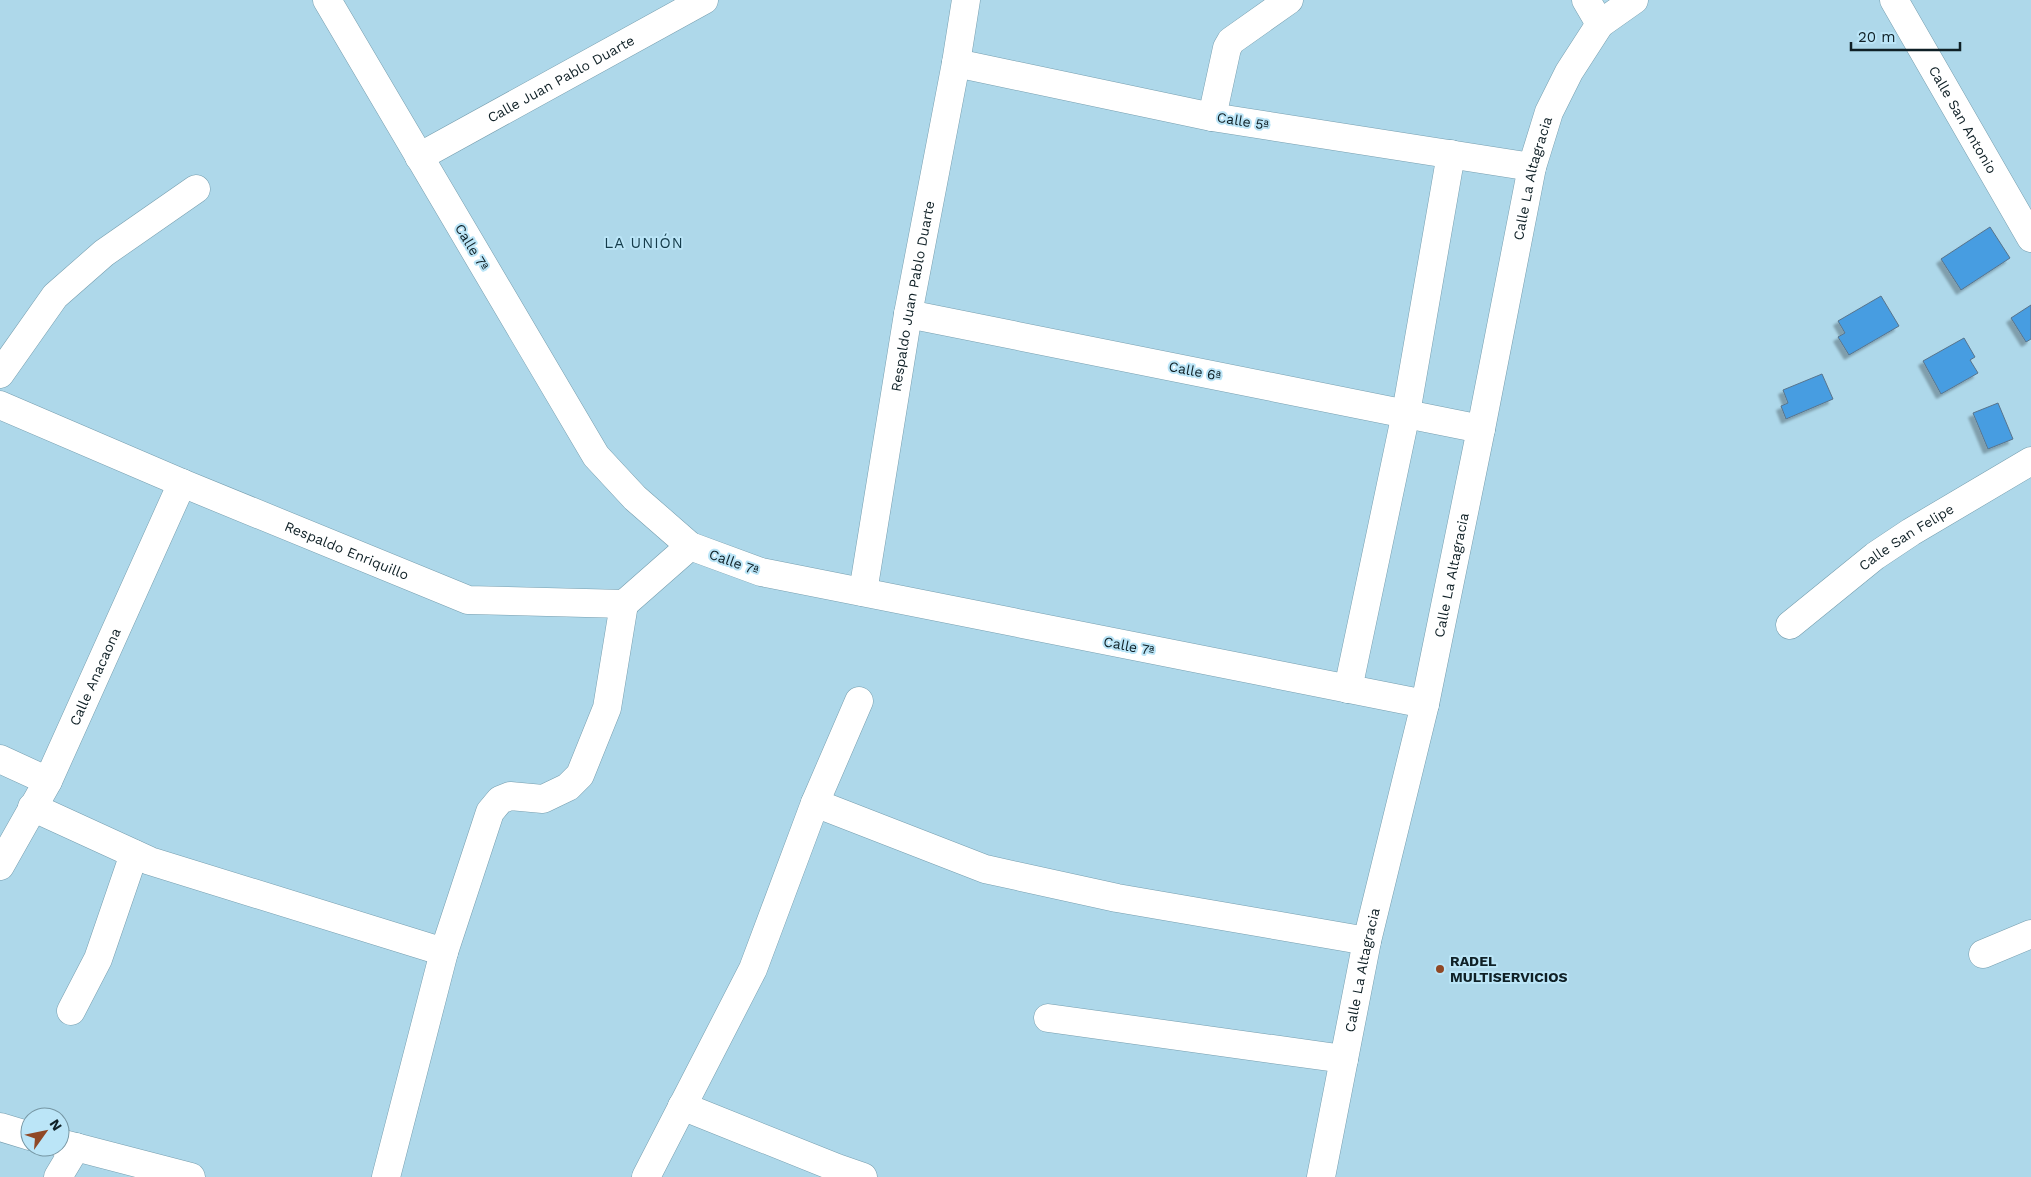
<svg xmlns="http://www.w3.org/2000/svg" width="2031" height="1177" font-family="'Work Sans',sans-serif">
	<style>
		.building { fill: #469de1; stroke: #58748c; filter: url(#shadow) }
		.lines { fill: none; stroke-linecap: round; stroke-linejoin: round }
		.street-casing { stroke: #769eaf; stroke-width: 29 }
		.street { stroke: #fff; stroke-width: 28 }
		.poi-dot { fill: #904825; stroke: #bbe5f7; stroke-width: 2 }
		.labels { text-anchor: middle; stroke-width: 4; stroke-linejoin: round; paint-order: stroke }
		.street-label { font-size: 14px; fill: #0f2026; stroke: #bbe5f7 }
		.poi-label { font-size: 14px; font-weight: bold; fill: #0f2026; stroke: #bbe5f7; text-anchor: start }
		.neighbourhood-label { font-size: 15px; letter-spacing: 1px; fill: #153c4b; stroke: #bbe5f7 }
	</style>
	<defs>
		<filter id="shadow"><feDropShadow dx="-4.5" dy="4.5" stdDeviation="1" flood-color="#0004"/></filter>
	</defs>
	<rect width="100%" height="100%" fill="#aed8ea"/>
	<path class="building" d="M1990,227L2010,258L1961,290L1941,259Z
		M1881,296L1899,326L1849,355L1838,337L1845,333L1838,321Z
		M2031,305V339L2026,342L2011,318Z
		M1964,338L1975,357L1970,360L1978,373L1941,394L1923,361Z
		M1822,374L1833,399L1786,419L1781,406L1788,403L1783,390Z
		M1998,403L2013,439L1988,449L1973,413Z"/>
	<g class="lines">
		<defs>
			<g id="street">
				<path d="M327,0L596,456L635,498L690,546L761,572L1425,704"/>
				<path d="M1586,0L1600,24"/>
				<path id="s1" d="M1894,0L2031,238"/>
				<path d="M956,63L1212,117L1532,167"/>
				<path d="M1212,117L1227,48L1231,41L1289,0"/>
				<path id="s2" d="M419,157L704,0"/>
				<path d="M908,314L1481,429"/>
				<path d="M0,374L55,296L104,253L196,189"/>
				<path id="s3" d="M0,405L182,483L468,600L624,604L690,546"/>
				<path id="s4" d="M863,592L908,314L956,63L966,0"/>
				<path id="s5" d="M1790,625L1875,556L1911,532L2031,461"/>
				<path d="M1348,689L1406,413L1451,154"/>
				<path d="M0,759L48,781"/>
				<path d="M815,803L985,869L1117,898L1367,941"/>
				<path d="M32,807L150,861L444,952"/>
				<path id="s6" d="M0,866L48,781L182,483"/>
				<path d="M1983,954L2031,934"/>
				<path d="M71,1011L98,959L134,854"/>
				<path d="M1048,1018L1344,1059"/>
				<path d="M682,1106L837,1168L863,1177"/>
				<path d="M0,1127L30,1136"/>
				<path d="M60,1143L191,1177"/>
				<path d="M58,1177L76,1147"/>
				<path d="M386,1177L444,952L490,812L500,800L510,796L543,799L568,787L580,775L607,708L624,604"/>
				<path d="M646,1177L753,969L815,803L859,701"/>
				<path id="s7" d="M1321,1177L1367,941L1425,704L1481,429L1532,167L1549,112L1569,72L1600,24L1634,0"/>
			</g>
		</defs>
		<use href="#street" class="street-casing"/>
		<use href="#street" class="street"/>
	</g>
	<circle class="poi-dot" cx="1440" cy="969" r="5"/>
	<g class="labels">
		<g class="street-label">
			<text dy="5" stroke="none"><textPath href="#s2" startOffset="162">Calle Juan Pablo Duarte</textPath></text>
			<text dy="5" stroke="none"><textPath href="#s1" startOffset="138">Calle San Antonio</textPath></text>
			<text transform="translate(1243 121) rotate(9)" y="5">Calle 5ª</text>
			<text dy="5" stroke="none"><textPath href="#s7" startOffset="1021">Calle La Altagracia</textPath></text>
			<text transform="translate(472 247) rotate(59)" y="5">Calle 7ª</text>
			<text dy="5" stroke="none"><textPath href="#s4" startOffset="300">Respaldo Juan Pablo Duarte</textPath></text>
			<text transform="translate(1195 371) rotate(11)" y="5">Calle 6ª</text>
			<text dy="5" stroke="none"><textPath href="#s5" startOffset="146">Calle San Felipe</textPath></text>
			<text dy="5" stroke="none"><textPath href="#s3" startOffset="376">Respaldo Enriquillo</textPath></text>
			<text transform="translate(734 562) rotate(20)" y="5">Calle 7ª</text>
			<text dy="5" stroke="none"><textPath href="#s7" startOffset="616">Calle La Altagracia</textPath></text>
			<text transform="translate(1129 646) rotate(11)" y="5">Calle 7ª</text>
			<text dy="5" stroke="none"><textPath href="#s6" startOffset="212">Calle Anacaona</textPath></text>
			<text dy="5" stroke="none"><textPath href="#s7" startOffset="211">Calle La Altagracia</textPath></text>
		</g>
		<g class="poi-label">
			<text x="1450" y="966">RADEL<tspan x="1450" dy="16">MULTISERVICIOS</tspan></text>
		</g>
		<g class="neighbourhood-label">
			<text x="644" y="248">LA UNIÓN</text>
		</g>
	</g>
	<g transform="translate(45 1132) rotate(57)"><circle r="24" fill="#bbe5f7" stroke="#7696a3"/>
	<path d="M0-4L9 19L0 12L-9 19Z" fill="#904825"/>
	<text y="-8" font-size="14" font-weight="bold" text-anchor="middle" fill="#0f2026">N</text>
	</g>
	<path d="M1851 42v8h109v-8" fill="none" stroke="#0f2026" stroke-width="2.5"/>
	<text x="1858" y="42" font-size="15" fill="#0f2026" stroke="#bbe5f7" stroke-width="4" paint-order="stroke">20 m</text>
</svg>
